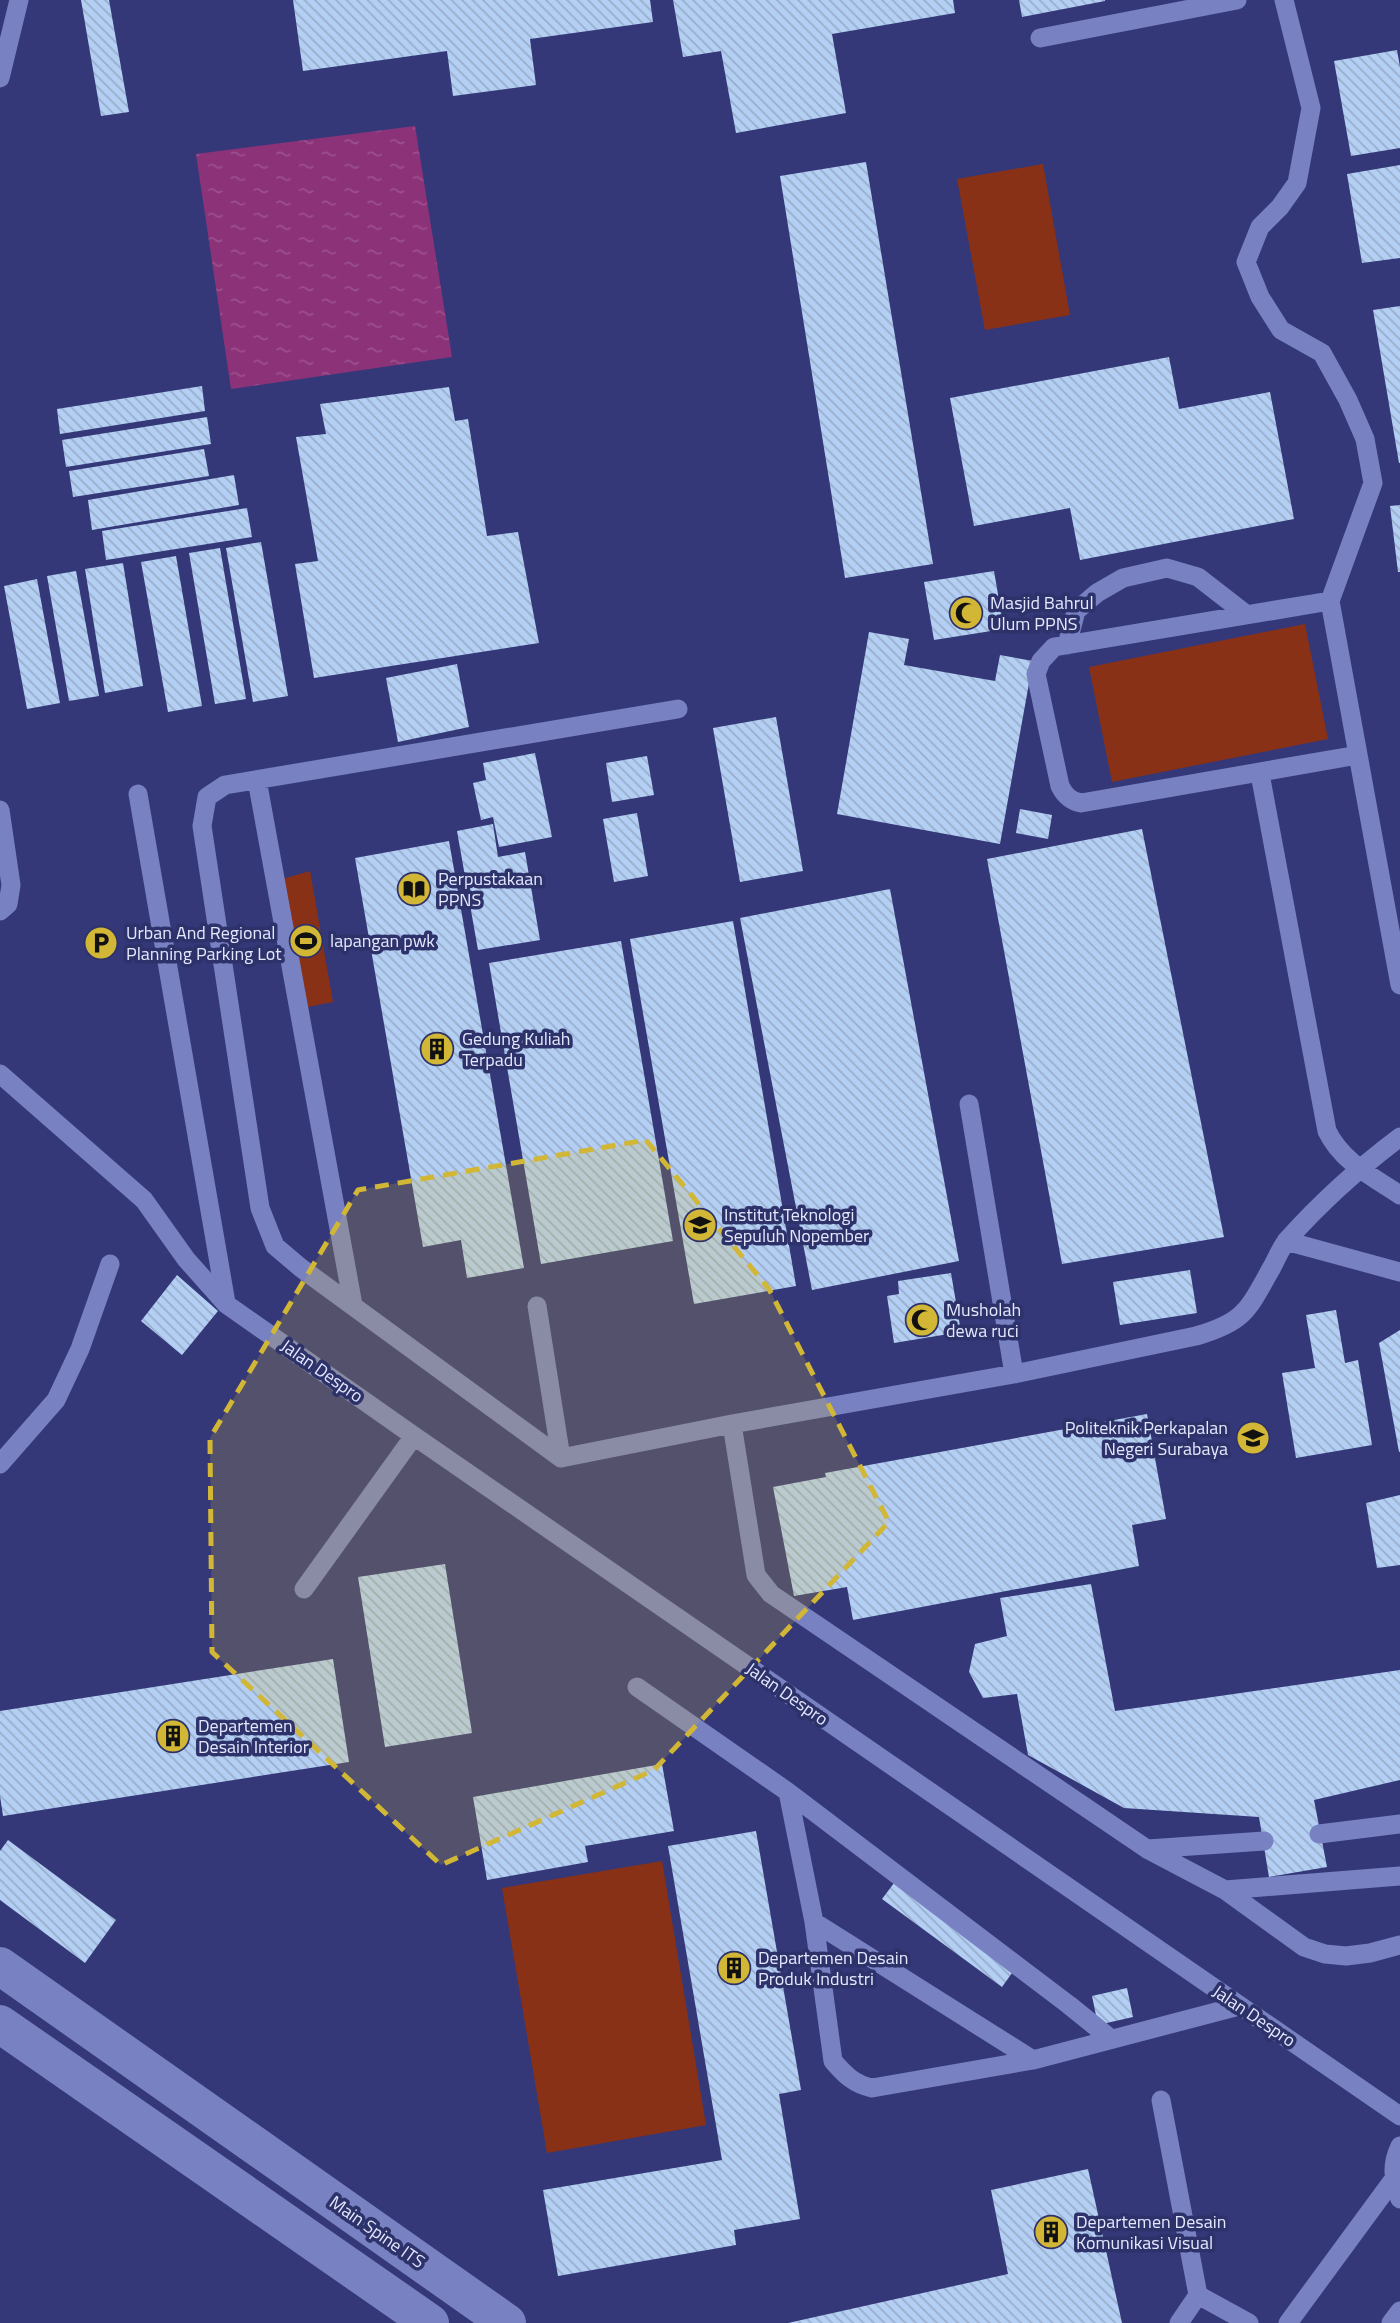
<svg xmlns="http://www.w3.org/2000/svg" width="1400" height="2323" font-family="'Titillium Web',sans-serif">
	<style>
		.built { fill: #343878 }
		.green { fill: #883117 }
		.water { fill: url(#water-ripples) }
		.building { fill: url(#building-back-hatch) }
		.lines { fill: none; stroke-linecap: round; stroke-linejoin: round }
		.lane { stroke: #7881c1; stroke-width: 19 }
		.street { stroke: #7881c1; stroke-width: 38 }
		.marked { fill: #d2b736; fill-opacity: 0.2; stroke: #d2b736; stroke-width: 5; stroke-dasharray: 14 9; stroke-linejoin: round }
		.labels { text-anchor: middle; stroke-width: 7; stroke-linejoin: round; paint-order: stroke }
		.poi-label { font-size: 18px; fill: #e4e8fd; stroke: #2d326a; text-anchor: start }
		.street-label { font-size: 18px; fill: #e4e8fd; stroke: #2d326a }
	</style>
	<defs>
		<pattern id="water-ripples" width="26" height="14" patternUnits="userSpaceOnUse" patternTransform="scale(1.75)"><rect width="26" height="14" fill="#8c3279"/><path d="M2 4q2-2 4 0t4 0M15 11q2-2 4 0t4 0" fill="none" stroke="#9c508d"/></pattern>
		<pattern id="building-back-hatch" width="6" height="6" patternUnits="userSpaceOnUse" patternTransform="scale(1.75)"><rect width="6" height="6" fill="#b4cff4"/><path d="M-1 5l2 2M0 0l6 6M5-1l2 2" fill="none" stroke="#98adca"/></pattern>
	</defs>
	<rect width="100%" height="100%" fill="#2d326a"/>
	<path class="built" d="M0,0H1400V2323H0Z"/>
	<path class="green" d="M1043,164L1070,315L985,330L957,179Z
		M1305,624L1328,739L1112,782L1089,667Z
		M310,871L333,1002L302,1008L279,880Z
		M662,1861L706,2125L547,2153L502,1888Z"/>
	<path class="water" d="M415,126L452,357L231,389L196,154Z"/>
	<path class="building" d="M81,0H109L129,112L101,116Z
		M293,0H650L653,22L530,39L536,85L453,96L447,51L303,71Z
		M673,0H953L955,13L832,34L846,113L736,133L721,51L683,57Z
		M1019,0H1105V1L1022,17Z
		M1397,50L1400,67V148L1351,156L1334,61Z
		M866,162L933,564L845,578L780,176Z
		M1400,165V258L1362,263L1347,174Z
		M1400,306V463H1399L1373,310Z
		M1169,357L1179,409L1270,392L1294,519L1080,560L1070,508L974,526L950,398Z
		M202,386L205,411L60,434L57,409Z
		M449,387L455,421L468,419L487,536L518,532L539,643L314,678L295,564L318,561L296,437L326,434L320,404Z
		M207,417L211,444L66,467L62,440Z
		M204,449L209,476L73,497L69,471Z
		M234,475L239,505L92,530L88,500Z
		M1400,505V572H1398L1390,506Z
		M247,508L252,537L106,560L102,531Z
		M261,542L288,696L253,702L226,548Z
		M220,548L246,699L215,704L189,553Z
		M176,556L202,706L168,712L141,562Z
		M123,563L143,686L105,693L85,569Z
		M76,571L99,696L69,701L47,576Z
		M994,571L1004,629L934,640L924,582Z
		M37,579L60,703L27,709L4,586Z
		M869,632L909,639L904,665L995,681L1000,655L1033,661L1000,844L837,814Z
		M457,664L469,727L398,742L386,678Z
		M776,717L803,871L740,882L713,728Z
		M535,753L552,837L499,847L493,817L481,820L473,783L486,780L483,763Z
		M647,756L654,795L612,802L606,763Z
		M1020,809L1052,815L1048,839L1016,833Z
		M637,813L648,876L614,882L603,819Z
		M493,824L498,857L525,852L540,940L478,950L457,831Z
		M1142,829L1224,1237L1062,1264L987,859Z
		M449,841L524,1268L467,1278L461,1240L423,1247L355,858Z
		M890,889L959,1261L812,1290L740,918Z
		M733,921L796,1286L694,1304L630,939Z
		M621,941L673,1241L541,1264L489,963Z
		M1190,1270L1197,1313L1120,1325L1113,1282Z
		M951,1273L961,1332L894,1343L887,1296L899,1294L898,1281Z
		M177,1275L218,1311L182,1355L141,1321Z
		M1336,1310L1345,1363L1358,1360L1372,1445L1296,1458L1282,1373L1315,1368L1306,1315Z
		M1400,1330V1452H1399L1379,1343Z
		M1147,1414L1166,1519L1132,1525L1139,1566L853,1620L847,1587L794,1596L773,1487L826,1477L825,1473Z
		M1400,1495V1565L1377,1568L1366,1503Z
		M445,1564L472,1733L385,1747L358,1577Z
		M1091,1584L1115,1711L1400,1670V1780L1314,1800L1327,1867L1269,1877L1259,1817L1124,1808L1028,1755L1017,1694L983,1698L969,1672L975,1644L1007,1636L1000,1598Z
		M333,1659L349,1762L3,1816L0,1796V1711Z
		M662,1764L674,1831L585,1846L588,1862L487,1880L473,1797Z
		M756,1831L801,2090L779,2094L800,2219L734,2230L736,2245L558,2276L543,2190L722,2160L668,1846Z
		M8,1840L116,1920L85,1963L0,1900V1851Z
		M897,1879L1017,1966L1002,1987L882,1899Z
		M1127,1988L1133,2017L1098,2025L1092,1996Z
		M1088,2169L1122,2323H788L1008,2274L991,2190Z"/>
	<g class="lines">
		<path class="lane" d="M1284,0L1311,108L1297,183L1280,207L1260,227L1246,262L1260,297L1281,330L1322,353L1348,400L1365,439L1373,483L1330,601L1400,985
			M1040,38L1237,0
			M0,78L19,0
			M1330,601L1054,647L1041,661L1036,674L1060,786C1065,796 1071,801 1081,803L1358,755
			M1067,645L1076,611L1097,593L1123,578L1167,568L1198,577L1247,615
			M678,709L225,785L207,797L202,826L260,1208L275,1246L301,1268L561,1458L732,1424L1014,1374L1196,1336C1245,1322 1248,1310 1272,1267C1277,1258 1281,1247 1288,1239C1322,1201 1360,1167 1400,1137
			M1260,774L1327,1131C1342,1162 1373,1177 1400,1195
			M257,780L353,1305
			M138,794L226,1303
			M0,810L11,885L8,904L0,911
			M0,1074L144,1200L186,1259L226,1304L414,1436L1400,2116
			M969,1104L1014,1374
			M1286,1241L1400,1272
			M537,1306L561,1458
			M732,1424L756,1575L771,1594L1147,1849L1225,1890L1304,1947L1325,1954L1346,1956L1370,1953L1400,1945
			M0,1464L56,1400L80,1349L110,1264
			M304,1589L414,1436
			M637,1687L788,1792L814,1922L833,2061C845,2075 854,2084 872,2088L1033,2060L1239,2006
			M788,1792L1069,2005L1111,2039
			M1319,1834L1400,1824
			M1148,1849L1264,1841
			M1225,1890L1400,1876
			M814,1922L1033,2060
			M1161,2100L1198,2295L1249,2323
			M1400,2146C1391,2165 1393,2179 1400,2199
			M1179,2323L1198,2295
			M1288,2323L1393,2180
			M1391,2323L1400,2311"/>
		<path class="street" d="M0,1966L507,2323
			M0,2024L430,2323"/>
	</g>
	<path class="marked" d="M646,1140L769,1289L889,1522L654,1770L441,1865L212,1652L210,1438L358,1190Z"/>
	<defs>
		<symbol id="mosque-disc" viewBox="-11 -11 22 22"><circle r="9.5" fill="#d2b736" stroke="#2d326a"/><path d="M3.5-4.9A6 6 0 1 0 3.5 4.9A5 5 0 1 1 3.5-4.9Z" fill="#111"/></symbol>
		<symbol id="library-disc" viewBox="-11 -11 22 22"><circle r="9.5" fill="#d2b736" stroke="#2d326a"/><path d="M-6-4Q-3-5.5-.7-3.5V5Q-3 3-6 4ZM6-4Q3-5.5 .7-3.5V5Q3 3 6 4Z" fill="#111"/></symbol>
		<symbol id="stadium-disc" viewBox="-11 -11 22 22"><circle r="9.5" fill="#d2b736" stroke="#2d326a"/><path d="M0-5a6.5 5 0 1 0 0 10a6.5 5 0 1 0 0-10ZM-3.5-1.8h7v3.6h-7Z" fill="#111"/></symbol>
		<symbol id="parking-disc" viewBox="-11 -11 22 22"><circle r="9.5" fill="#d2b736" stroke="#2d326a"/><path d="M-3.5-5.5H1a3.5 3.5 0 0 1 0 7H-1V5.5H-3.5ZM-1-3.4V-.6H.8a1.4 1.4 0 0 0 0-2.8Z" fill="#111"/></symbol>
		<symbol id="building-disc" viewBox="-11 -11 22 22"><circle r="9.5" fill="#d2b736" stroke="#2d326a"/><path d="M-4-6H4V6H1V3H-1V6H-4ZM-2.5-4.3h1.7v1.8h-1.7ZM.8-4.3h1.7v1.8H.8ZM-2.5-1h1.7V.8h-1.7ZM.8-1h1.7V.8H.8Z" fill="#111"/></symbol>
		<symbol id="university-disc" viewBox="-11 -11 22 22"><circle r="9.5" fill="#d2b736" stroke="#2d326a"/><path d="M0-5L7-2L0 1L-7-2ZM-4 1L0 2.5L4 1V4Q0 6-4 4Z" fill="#111"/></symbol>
	</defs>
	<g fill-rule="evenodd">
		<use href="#mosque-disc" x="947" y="594" width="38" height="38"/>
		<use href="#library-disc" x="395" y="870" width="38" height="38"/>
		<use href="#stadium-disc" x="287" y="922" width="38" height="38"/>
		<use href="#parking-disc" x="82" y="924" width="38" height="38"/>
		<use href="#building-disc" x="418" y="1030" width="38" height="38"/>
		<use href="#university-disc" x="681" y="1206" width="38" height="38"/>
		<use href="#mosque-disc" x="903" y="1301" width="38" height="38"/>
		<use href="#university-disc" x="1234" y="1419" width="38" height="38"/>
		<use href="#building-disc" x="154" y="1717" width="38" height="38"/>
		<use href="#building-disc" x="715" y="1949" width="38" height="38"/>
		<use href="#building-disc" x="1032" y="2213" width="38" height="38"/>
	</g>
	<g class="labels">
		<g class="poi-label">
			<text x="990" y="609">Masjid Bahrul<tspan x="990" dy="21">Ulum PPNS</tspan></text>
			<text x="438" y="885">Perpustakaan<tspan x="438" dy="21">PPNS</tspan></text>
			<text x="126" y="939">Urban And Regional<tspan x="126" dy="21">Planning Parking Lot</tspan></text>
			<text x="330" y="947">lapangan pwk</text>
			<text x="462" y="1045">Gedung Kuliah<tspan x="462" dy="21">Terpadu</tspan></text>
			<text x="724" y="1221">Institut Teknologi<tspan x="724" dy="21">Sepuluh Nopember</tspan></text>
			<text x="946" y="1316">Musholah<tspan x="946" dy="21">dewa ruci</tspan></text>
			<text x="1228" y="1434" text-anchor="end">Politeknik Perkapalan<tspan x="1228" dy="21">Negeri Surabaya</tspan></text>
			<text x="198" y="1732">Departemen<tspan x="198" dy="21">Desain Interior</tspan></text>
			<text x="758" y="1964">Departemen Desain<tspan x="758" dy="21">Produk Industri</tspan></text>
			<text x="1076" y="2228">Departemen Desain<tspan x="1076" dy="21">Komunikasi Visual</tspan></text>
		</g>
		<g class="street-label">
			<text transform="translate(322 1371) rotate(35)" y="6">Jalan Despro</text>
			<text transform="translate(787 1694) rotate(35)" y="6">Jalan Despro</text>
			<text transform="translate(1254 2016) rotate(34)" y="6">Jalan Despro</text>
			<text transform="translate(377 2232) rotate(35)" y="6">Main Spine ITS</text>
		</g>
	</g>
</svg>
